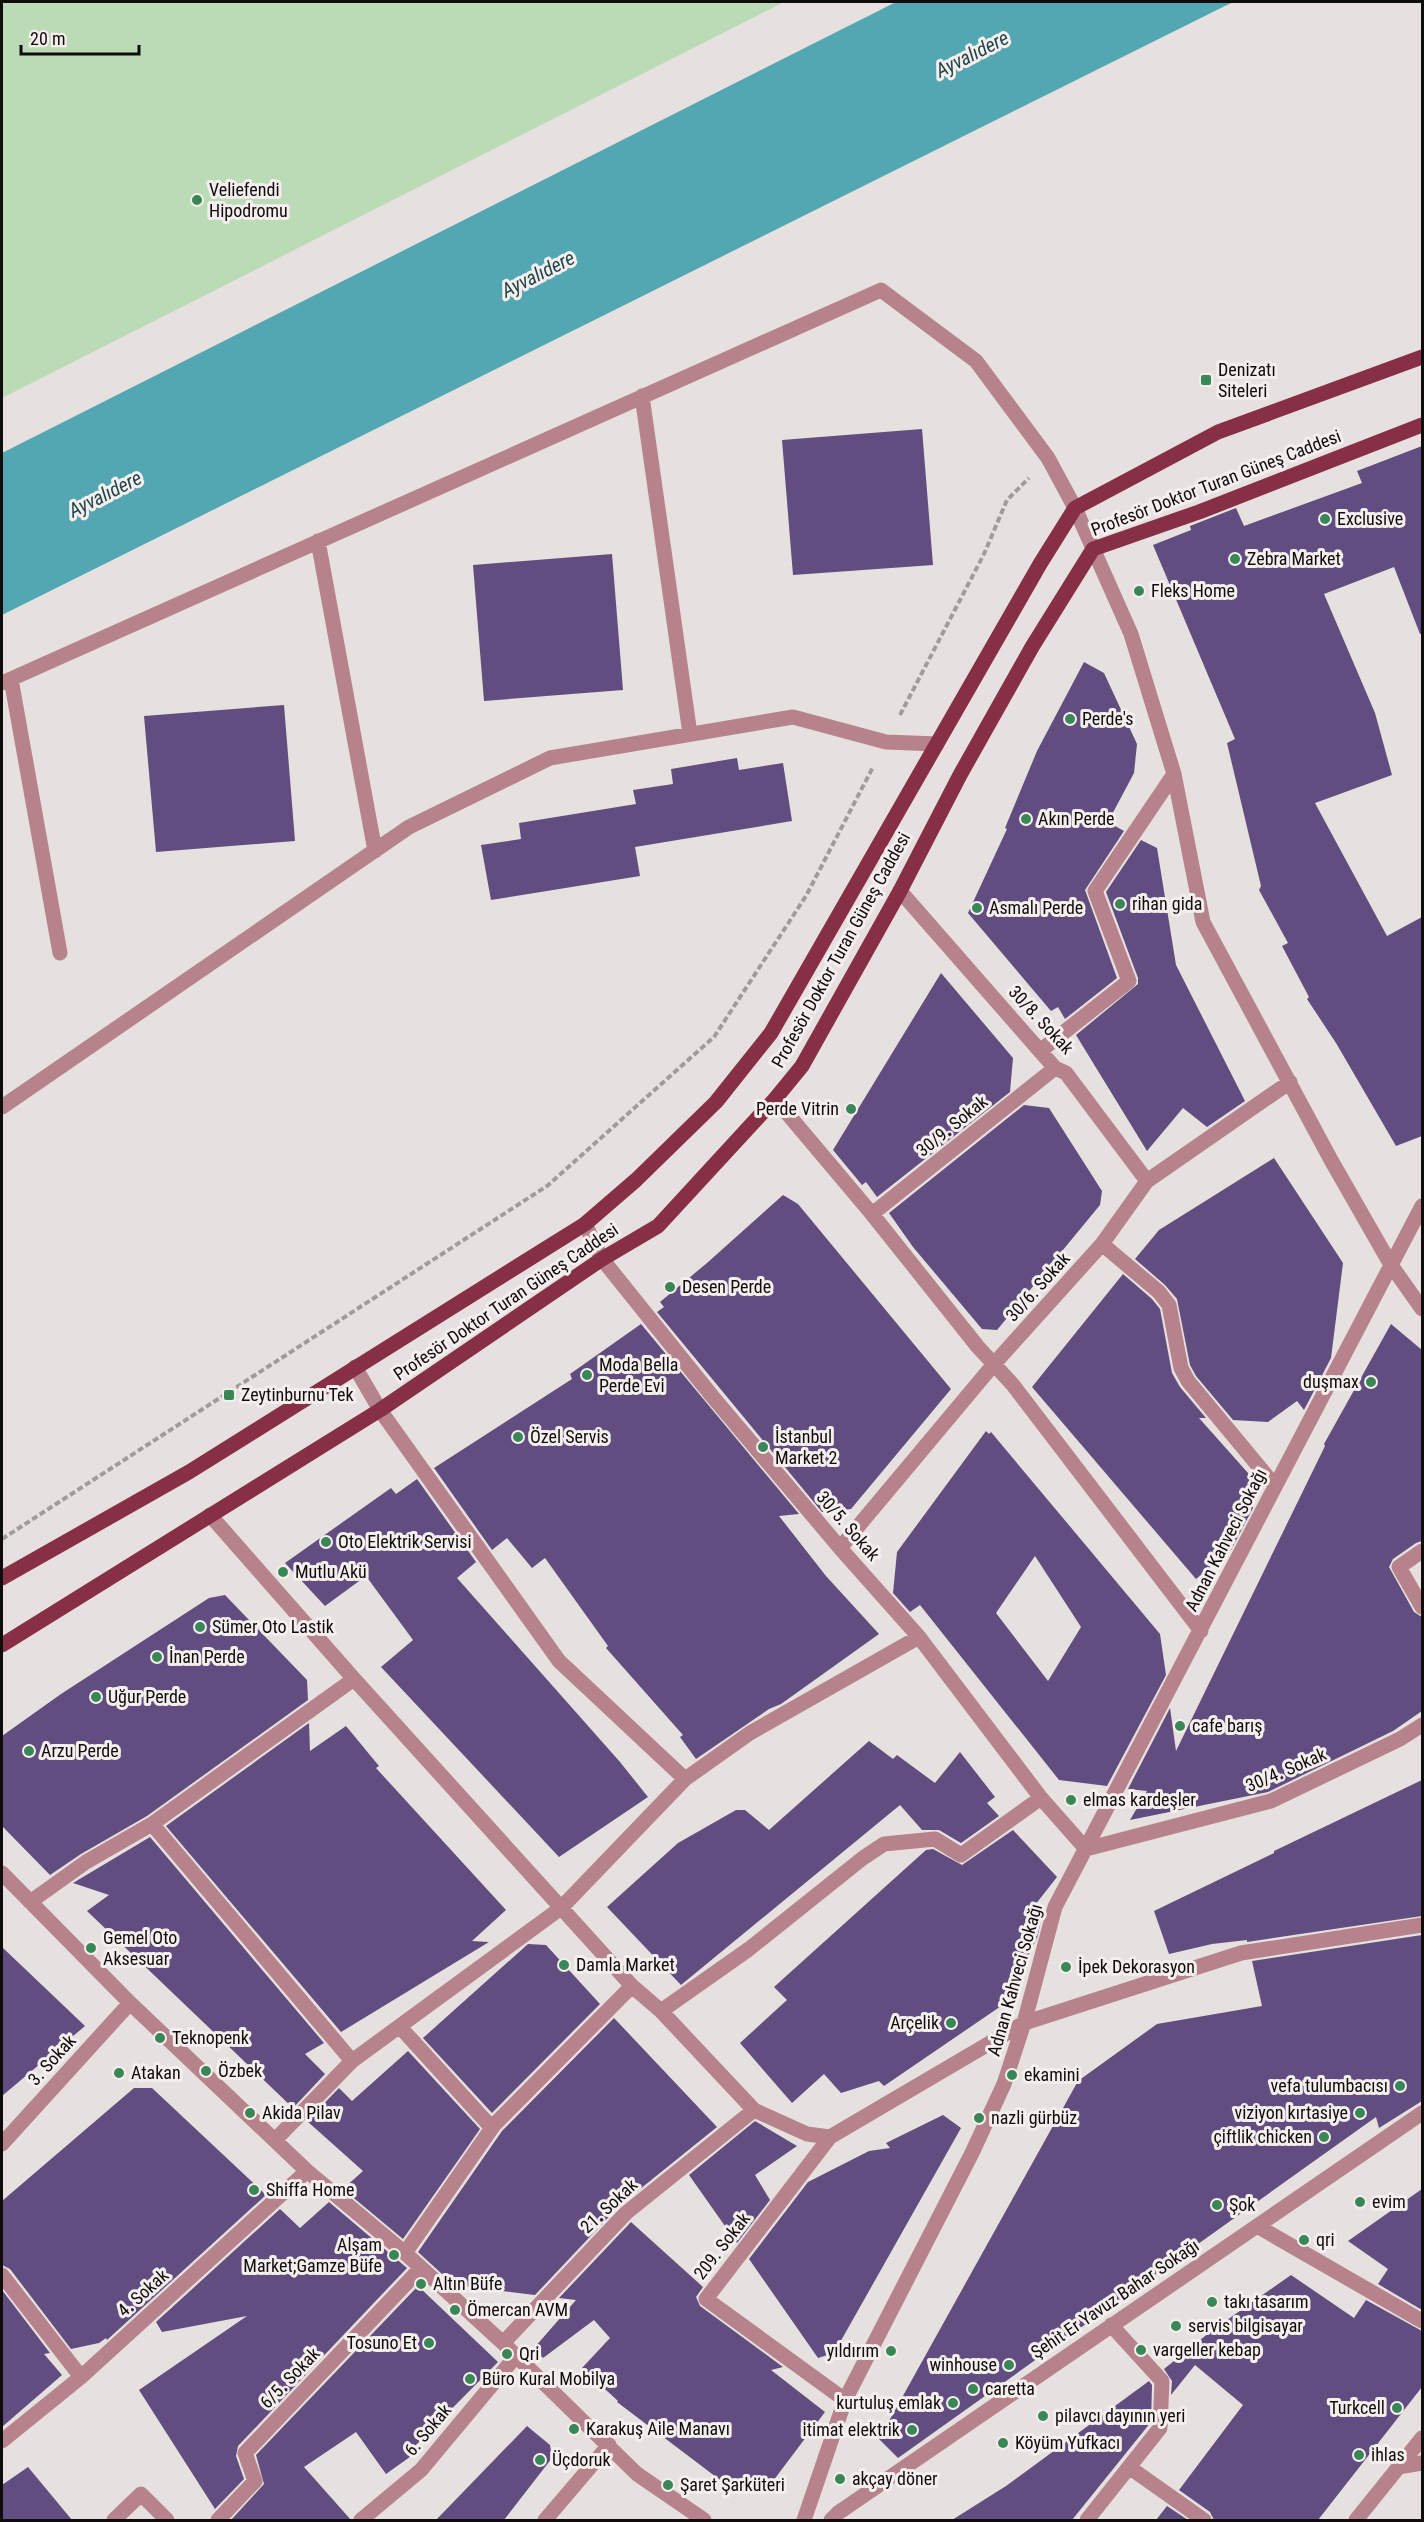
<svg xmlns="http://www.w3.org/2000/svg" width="1424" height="2522" font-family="'Roboto Condensed',sans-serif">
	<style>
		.green { fill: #bbdbb7 }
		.water { fill: #53a7b2 }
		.building { fill: #614d7f; fill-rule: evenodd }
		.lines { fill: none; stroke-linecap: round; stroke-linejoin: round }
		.path { stroke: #a19c9b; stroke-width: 4; stroke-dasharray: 6 3; stroke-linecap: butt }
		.minor { stroke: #b6838c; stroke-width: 15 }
		.primary { stroke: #872f47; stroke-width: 15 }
		.poi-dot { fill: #398757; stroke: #f4eeec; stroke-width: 2 }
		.labels { text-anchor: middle; stroke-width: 6; stroke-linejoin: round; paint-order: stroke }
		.poi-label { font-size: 18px; fill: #0f0d0c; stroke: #f4eeec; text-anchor: start }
		.street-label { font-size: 18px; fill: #0f0d0c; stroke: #f4eeec }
		.water-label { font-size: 20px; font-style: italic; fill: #1e454a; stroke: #f4eeec }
	</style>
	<rect width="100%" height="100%" fill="#e6e1df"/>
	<path class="green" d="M2,2H784L2,398Z"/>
	<path class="water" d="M896,2H1233L2,615V453Z"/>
	<path class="building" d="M922,429L933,565L793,575L782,440Z
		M1422,446V634H1420L1394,567L1324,594L1375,713L1392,775L1315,803L1387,936L1422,917V1136L1396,1146L1336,1043L1307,999L1309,997L1282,946L1288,943L1259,890L1261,886L1227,743L1235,739L1153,545L1191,530L1190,526L1236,508L1244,526L1362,483L1357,471Z
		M612,554L623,690L484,701L473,565Z
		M1084,662L1104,673L1137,744L1134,773L1108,822L1124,831L1085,890L1117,978L1065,1019L1058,1007L1051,1011L968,913L1007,829L1005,828L1037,751Z
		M284,705L295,841L156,852L144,716Z
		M737,758L739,770L783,763L792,821L635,847L640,876L491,900L481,845L521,839L519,823L636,804L633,790L673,784L671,769Z
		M1141,840L1157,848L1176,965L1245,1101L1207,1127L1183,1108L1147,1151L1076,1035L1138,984V978L1106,892Z
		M941,973L1013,1058L1010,1092L877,1197L866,1182L862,1185L833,1150Z
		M1024,1105L1049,1108L1102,1191L1100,1205L997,1330L982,1329L913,1247L889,1213Z
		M1274,1158L1343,1263L1331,1358L1304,1410L1297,1401L1268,1422L1233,1420L1196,1376L1190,1365L1177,1299L1165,1285L1135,1259L1159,1230Z
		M783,1195L798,1204L951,1389L851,1509L822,1512L657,1312L664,1307L660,1302L707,1263Z
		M1123,1274L1152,1299L1160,1309L1172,1373L1180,1387L1206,1418H1199L1248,1473L1253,1508L1231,1550L1196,1579L1032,1387Z
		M641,1324L799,1514L779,1516L826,1576L879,1634L781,1704L769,1709L696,1759L680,1737L683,1735L606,1648L608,1646L545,1558L532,1568L507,1538L492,1550L434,1468L572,1379L570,1374Z
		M1391,1324L1422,1350V1541L1416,1543L1393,1559L1389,1567L1414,1612L1422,1617V1711L1393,1731L1268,1792L1130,1820L1147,1791L1128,1789L1170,1708L1176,1751L1325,1446L1324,1444Z
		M986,1431L989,1434L991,1432L1160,1634L1166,1675L1107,1786L1059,1780L920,1605L910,1612L893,1593L897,1552ZM1035,1556L1081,1627L1048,1681L996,1613Z
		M417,1479L476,1562L457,1578L620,1762L648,1797L559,1857L381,1667L413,1640L366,1576L325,1606L285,1563L391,1488L396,1494Z
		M225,1595L307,1680L308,1700L147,1816L81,1854L50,1875L2,1826V1736L61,1694L209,1598Z
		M309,1723L310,1751L346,1726L379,1766L376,1768L506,1910L472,1941L489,1942L341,2032L166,1826Z
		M869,1741L893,1759L897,1755L935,1783L960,1752L995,1797L987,1803L999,1816L961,1843L939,1830H922L900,1805L681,1985L607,1907L678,1843L736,1810H745L769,1830Z
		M1422,1780V1916L1247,1942V1940L1212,1944L1169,1954L1154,1911L1274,1853V1851Z
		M1013,1830L1057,1877L1035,1905L1043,1913L1037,1938L1004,2004L884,2086L879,2081L841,2093L824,2074L792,2103L740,2043L787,2000L774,1987L926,1850L933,1849L962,1865Z
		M150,1837L324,2043L305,2054L325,2074L293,2108L87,1911L109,1895L73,1883Z
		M1422,1935V2101L1379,2128L1376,2117L898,2458L879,2439L1078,2081L1157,2024L1262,2006L1252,1961Z
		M528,1944L546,1945L600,2004L492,2113L423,2038Z
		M2,1947L85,2026L2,2096Z
		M614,2018L717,2127L619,2206L535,2295L454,2285L418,2252L502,2131Z
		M408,2051L480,2129L403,2239L343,2189L363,2171L307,2121L339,2088L352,2101Z
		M134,2088H152L266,2195L107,2340L106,2338L99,2343L71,2349L10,2269L2,2265V2201Z
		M943,2115L961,2128L834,2353L818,2358L749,2259L808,2182L869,2151L890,2148L886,2143Z
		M755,2121L797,2146L755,2175L770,2200L737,2243L689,2175Z
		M1422,2189V2310L1378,2284L1388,2269L1348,2241Z
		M329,2202L407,2268L238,2446L236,2456L244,2479L215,2509L139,2390L247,2316L162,2332L156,2322L280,2209L300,2228Z
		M631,2222L703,2287L696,2297L700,2306L783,2367L771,2370L825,2412L767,2489L728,2486L617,2402L618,2401L582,2368L610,2338L594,2320L543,2358L534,2348L576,2300L559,2298Z
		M1291,2275L1354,2318L1366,2300L1422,2331V2387L1318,2520H1214L1210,2512L1179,2490L1243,2405L1195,2365L1171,2395L1172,2381L1164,2369L1210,2332Z
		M418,2286L498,2362L411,2450L414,2454L386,2474L356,2432L304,2467L351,2520H231L264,2484L256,2455Z
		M2,2290L50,2353L44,2354L62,2375L2,2427Z
		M1149,2381L1152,2385L1151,2422L1072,2520H952L1006,2486Z
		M527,2426L550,2445L552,2458L504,2520H436Z
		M28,2467L72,2520H2V2485Z
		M1167,2506L1188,2520H1156Z"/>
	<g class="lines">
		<path class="path" d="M900,715L984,554L1007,500L1029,478
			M2,1539L547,1186L714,1037L806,896L873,767"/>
		<path class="minor" d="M642,396L690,734
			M318,541L375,851
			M11,679L60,953
			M2,683L881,290L976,361L1048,458L1075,508L1131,634L1174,774L1203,922L1331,1160L1391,1265L1422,1309
			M900,891L1040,1051L1055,1068L1066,1073L1147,1181
			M1040,1051L1129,981L1095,891L1174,774
			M775,1099L872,1214L978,1347L1013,1385L1201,1631
			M2,1107L409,827L550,758L793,717L886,742L937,744
			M872,1214L1055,1068
			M585,1224L602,1259L712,1396L840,1548L919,1637L1041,1798L1086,1849L1271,1801L1400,1739L1422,1725
			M1102,1244L1159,1292L1169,1305L1181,1368L1188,1381L1275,1486
			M355,1367L380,1410L559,1661L685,1779
			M210,1515L354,1679L632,1986L661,2011L754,2110L807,2134L830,2137L1024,2023L1241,1953L1422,1925
			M840,1548L994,1364L1102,1244L1147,1181L1290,1082
			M1422,1551L1399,1567L1422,1607
			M152,1824L352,2061L561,1908L685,1779L750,1733L919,1637
			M2,1873L130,2003L307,2171L405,2253L503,2343L637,2474L704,2520
			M30,1902L86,1862L152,1824L354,1679
			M661,2011L749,1949L863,1858L884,1844L935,1839L961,1855L1041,1798
			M400,2027L492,2128
			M830,2137L706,2299L845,2400
			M275,2140L352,2061
			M2,2144L130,2003
			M1257,2226L1422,2321
			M405,2253L494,2125L632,1986
			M2,2275L81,2377
			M503,2343L626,2213L754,2110
			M2,2441L81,2377L307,2171
			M1129,2467L1204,2520
			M1398,2467L1422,2463
			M114,2520L141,2494L167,2520
			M218,2520L255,2481L245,2453L421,2268
			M361,2520L421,2470L516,2356
			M545,2520L609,2445
			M804,2520L845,2400L972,2153L1004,2084L1024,2023L1055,1907L1422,1206
			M831,2520L838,2513L1422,2113
			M1087,2520L1160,2428L1162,2381L1111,2325
			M1356,2520L1422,2438"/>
		<path class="primary" d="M2,1578L189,1472L585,1224L636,1180L716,1102L771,1033L1040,564L1075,508L1218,432L1422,357
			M2,1645L380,1410L602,1259L658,1226L775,1099L802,1066L900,891L960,775L1032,647L1093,549L1199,512L1422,425"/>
	</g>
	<g class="poi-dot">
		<circle cx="197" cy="200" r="6"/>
		<rect x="1200" y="374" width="12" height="12" rx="3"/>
		<circle cx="1325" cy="519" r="6"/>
		<circle cx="1235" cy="559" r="6"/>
		<circle cx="1139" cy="591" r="6"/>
		<circle cx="1070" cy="719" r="6"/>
		<circle cx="1026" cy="819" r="6"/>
		<circle cx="1120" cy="904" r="6"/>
		<circle cx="977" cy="908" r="6"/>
		<circle cx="851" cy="1109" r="6"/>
		<circle cx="670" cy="1287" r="6"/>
		<circle cx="587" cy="1375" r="6"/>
		<circle cx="1371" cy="1382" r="6"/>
		<rect x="223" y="1389" width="12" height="12" rx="3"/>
		<circle cx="518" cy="1437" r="6"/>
		<circle cx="763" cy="1447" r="6"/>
		<circle cx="326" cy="1542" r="6"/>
		<circle cx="283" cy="1572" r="6"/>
		<circle cx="200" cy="1627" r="6"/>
		<circle cx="157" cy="1657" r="6"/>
		<circle cx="96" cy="1697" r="6"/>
		<circle cx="1180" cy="1726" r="6"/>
		<circle cx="29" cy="1751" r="6"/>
		<circle cx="1071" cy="1800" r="6"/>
		<circle cx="91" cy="1948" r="6"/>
		<circle cx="564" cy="1965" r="6"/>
		<circle cx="1066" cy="1967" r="6"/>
		<circle cx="951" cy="2023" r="6"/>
		<circle cx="160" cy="2038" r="6"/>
		<circle cx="206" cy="2071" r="6"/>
		<circle cx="119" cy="2073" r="6"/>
		<circle cx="1012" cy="2075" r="6"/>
		<circle cx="1400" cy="2086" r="6"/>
		<circle cx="250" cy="2113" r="6"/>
		<circle cx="1360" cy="2113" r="6"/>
		<circle cx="979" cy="2118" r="6"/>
		<circle cx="1324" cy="2137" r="6"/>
		<circle cx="254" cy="2190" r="6"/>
		<circle cx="1360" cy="2202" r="6"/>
		<circle cx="1217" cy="2205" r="6"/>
		<circle cx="1304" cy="2240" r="6"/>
		<circle cx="394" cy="2255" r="6"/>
		<circle cx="421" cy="2284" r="6"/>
		<circle cx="1212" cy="2302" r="6"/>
		<circle cx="455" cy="2310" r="6"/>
		<circle cx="1176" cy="2326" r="6"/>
		<circle cx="429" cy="2343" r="6"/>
		<circle cx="1141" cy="2350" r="6"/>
		<circle cx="891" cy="2351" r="6"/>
		<circle cx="507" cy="2354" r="6"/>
		<circle cx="1009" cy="2365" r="6"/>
		<circle cx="470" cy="2379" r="6"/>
		<circle cx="973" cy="2389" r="6"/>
		<circle cx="953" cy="2403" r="6"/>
		<circle cx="1397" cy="2408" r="6"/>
		<circle cx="1043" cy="2416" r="6"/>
		<circle cx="574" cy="2429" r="6"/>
		<circle cx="912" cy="2430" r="6"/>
		<circle cx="1003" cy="2443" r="6"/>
		<circle cx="1359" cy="2455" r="6"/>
		<circle cx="540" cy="2460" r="6"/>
		<circle cx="840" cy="2479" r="6"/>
		<circle cx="668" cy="2485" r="6"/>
	</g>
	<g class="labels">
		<g class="poi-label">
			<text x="209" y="196">Veliefendi<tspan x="209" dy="21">Hipodromu</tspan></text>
			<text x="1218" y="376">Denizatı<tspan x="1218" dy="21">Siteleri</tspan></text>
			<text x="1337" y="525">Exclusive</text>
			<text x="1247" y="565">Zebra Market</text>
			<text x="1151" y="597">Fleks Home</text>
			<text x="1082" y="725">Perde's</text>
			<text x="1038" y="825">Akın Perde</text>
			<text x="1132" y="910">rihan gida</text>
			<text x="989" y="914">Asmalı Perde</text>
			<text x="839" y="1115" text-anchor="end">Perde Vitrin</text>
			<text x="682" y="1293">Desen Perde</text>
			<text x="599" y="1371">Moda Bella<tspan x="599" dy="21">Perde Evi</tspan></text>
			<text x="1359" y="1388" text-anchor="end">duşmax</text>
			<text x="241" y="1401">Zeytinburnu Tek</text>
			<text x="530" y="1443">Özel Servis</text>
			<text x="775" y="1443">İstanbul<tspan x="775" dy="21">Market 2</tspan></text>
			<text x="338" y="1548">Oto Elektrik Servisi</text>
			<text x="295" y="1578">Mutlu Akü</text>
			<text x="212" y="1633">Sümer Oto Lastik</text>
			<text x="169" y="1663">İnan Perde</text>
			<text x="108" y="1703">Uğur Perde</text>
			<text x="1192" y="1732">cafe barış</text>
			<text x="41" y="1757">Arzu Perde</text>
			<text x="1083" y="1806">elmas kardeşler</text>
			<text x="103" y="1944">Gemel Oto<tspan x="103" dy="21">Aksesuar</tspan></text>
			<text x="576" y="1971">Damla Market</text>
			<text x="1078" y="1973">İpek Dekorasyon</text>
			<text x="939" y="2029" text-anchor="end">Arçelik</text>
			<text x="172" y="2044">Teknopenk</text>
			<text x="218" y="2077">Özbek</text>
			<text x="131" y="2079">Atakan</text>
			<text x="1024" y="2081">ekamini</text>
			<text x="1388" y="2092" text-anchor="end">vefa tulumbacısı</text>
			<text x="262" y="2119">Akida Pilav</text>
			<text x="1348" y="2119" text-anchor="end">viziyon kırtasiye</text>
			<text x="991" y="2124">nazli gürbüz</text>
			<text x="1312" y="2143" text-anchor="end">çiftlik chicken</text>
			<text x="266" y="2196">Shiffa Home</text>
			<text x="1372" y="2208">evim</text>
			<text x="1229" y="2211">Şok</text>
			<text x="1316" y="2246">qri</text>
			<text x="382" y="2251" text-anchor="end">Alşam<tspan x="382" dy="21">Market;Gamze Büfe</tspan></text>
			<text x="433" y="2290">Altın Büfe</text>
			<text x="1224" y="2308">takı tasarım</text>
			<text x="467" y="2316">Ömercan AVM</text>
			<text x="1188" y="2332">servis bilgisayar</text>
			<text x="417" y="2349" text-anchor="end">Tosuno Et</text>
			<text x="1153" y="2356">vargeller kebap</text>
			<text x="879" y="2357" text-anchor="end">yıldırım</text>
			<text x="519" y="2360">Qri</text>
			<text x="997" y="2371" text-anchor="end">winhouse</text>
			<text x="482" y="2385">Büro Kural Mobilya</text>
			<text x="985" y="2395">caretta</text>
			<text x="941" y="2409" text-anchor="end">kurtuluş emlak</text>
			<text x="1385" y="2414" text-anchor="end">Turkcell</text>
			<text x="1055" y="2422">pilavcı dayının yeri</text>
			<text x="586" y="2435">Karakuş Aile Manavı</text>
			<text x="900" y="2436" text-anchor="end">itimat elektrik</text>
			<text x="1015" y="2449">Köyüm Yufkacı</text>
			<text x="1371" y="2461">ihlas</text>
			<text x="552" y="2466">Üçdoruk</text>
			<text x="852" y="2485">akçay döner</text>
			<text x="680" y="2491">Şaret Şarküteri</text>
		</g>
		<g class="street-label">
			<text transform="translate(1216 483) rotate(-21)" y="6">Profesör Doktor Turan Güneş Caddesi</text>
			<text transform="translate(841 950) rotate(-61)" y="6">Profesör Doktor Turan Güneş Caddesi</text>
			<text transform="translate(1041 1020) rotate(47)" y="6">30/8. Sokak</text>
			<text transform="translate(952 1126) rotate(-39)" y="6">30/9. Sokak</text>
			<text transform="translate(1038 1287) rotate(-48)" y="6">30/6. Sokak</text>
			<text transform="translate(506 1302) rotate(-34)" y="6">Profesör Doktor Turan Güneş Caddesi</text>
			<text transform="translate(848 1526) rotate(49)" y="6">30/5. Sokak</text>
			<text transform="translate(1226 1540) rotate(-63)" y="6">Adnan Kahveci Sokağı</text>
			<text transform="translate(1286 1770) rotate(-23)" y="6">30/4. Sokak</text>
			<text transform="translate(1015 1980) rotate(-74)" y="6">Adnan Kahveci Sokağı</text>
			<text transform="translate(52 2060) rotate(-48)" y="6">3. Sokak</text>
			<text transform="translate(609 2206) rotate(-43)" y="6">21. Sokak</text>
			<text transform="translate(722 2246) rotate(-52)" y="6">209. Sokak</text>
			<text transform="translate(143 2293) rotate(-42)" y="6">4. Sokak</text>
			<text transform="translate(1115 2299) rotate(-34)" y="6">Şehit Er Yavuz Bahar Sokağı</text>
			<text transform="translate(290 2378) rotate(-46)" y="6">6/5. Sokak</text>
			<text transform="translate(428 2430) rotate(-50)" y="6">6. Sokak</text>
		</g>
		<g class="water-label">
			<text transform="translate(972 54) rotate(-27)" y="7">Ayvalıdere</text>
			<text transform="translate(538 274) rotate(-27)" y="7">Ayvalıdere</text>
			<text transform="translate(105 494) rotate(-27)" y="7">Ayvalıdere</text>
		</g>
	</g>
	<rect width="1424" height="2522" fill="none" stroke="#0f0d0c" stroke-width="6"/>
	<path d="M21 45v9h118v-9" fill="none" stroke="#0f0d0c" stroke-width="3"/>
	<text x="30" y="45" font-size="18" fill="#0f0d0c" stroke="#f4eeec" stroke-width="4.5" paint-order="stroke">20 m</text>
</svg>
